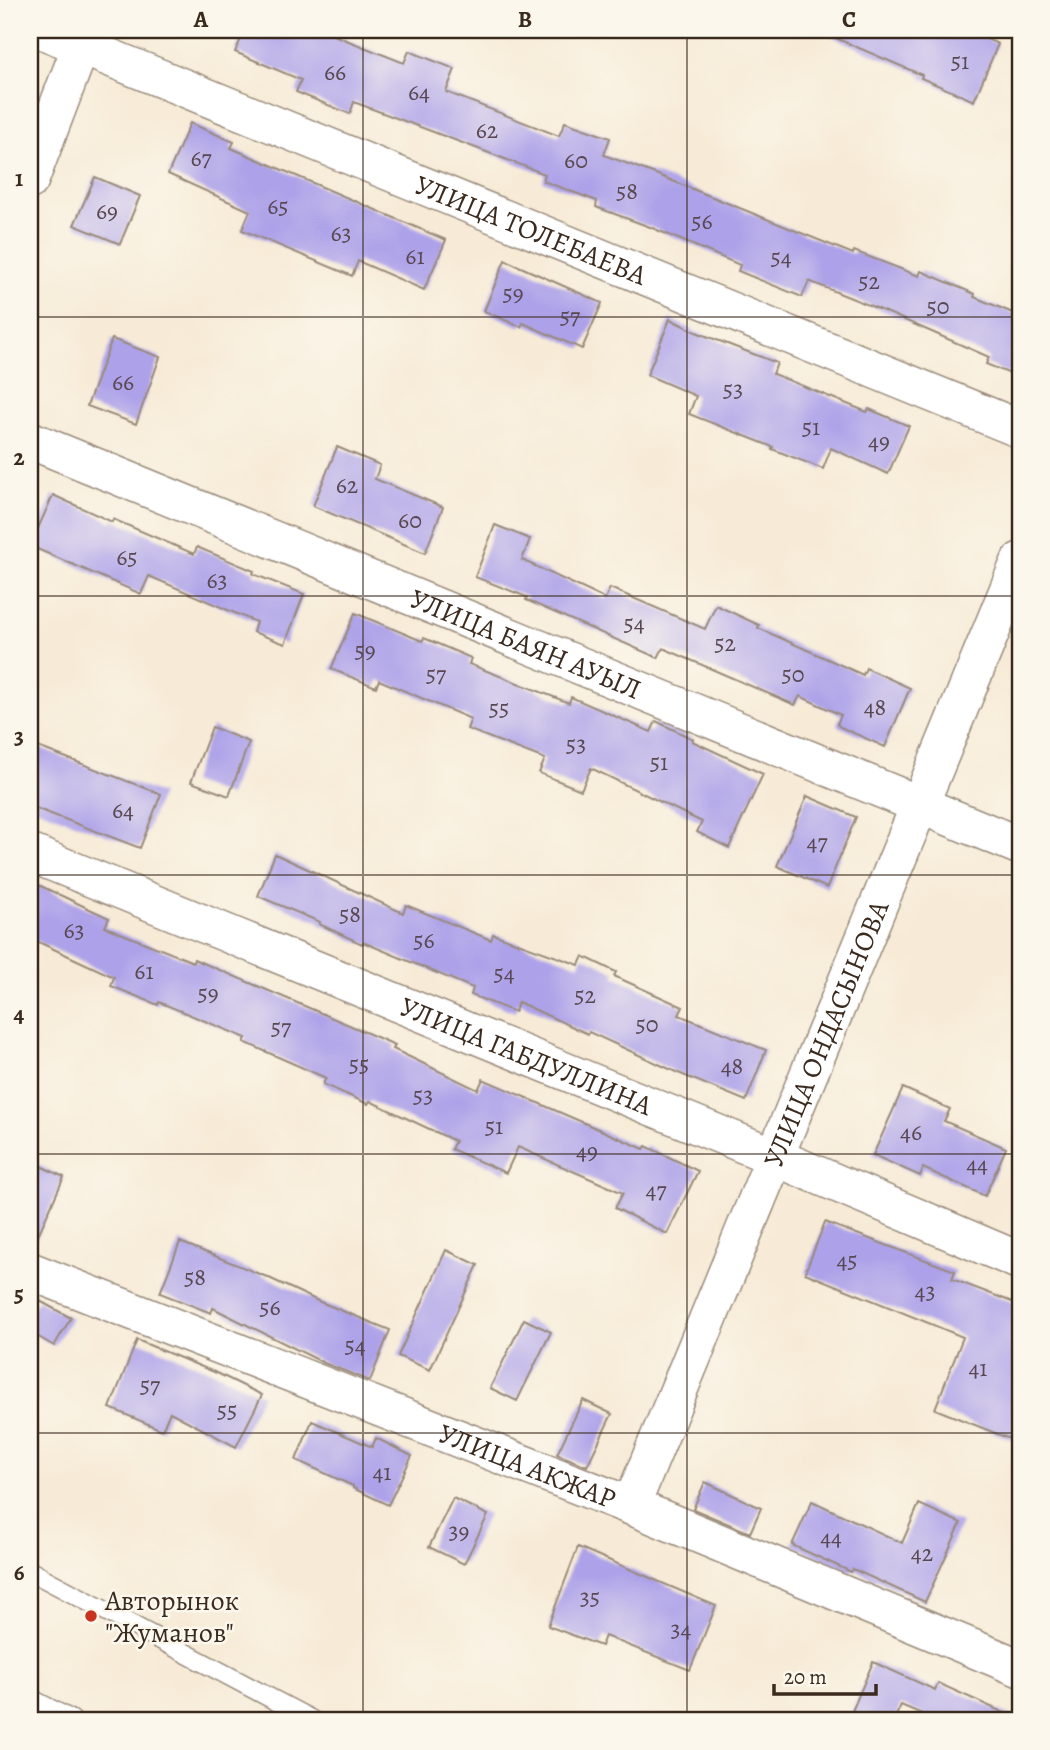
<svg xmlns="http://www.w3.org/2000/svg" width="1050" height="1750" font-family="Alegreya,serif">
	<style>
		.building { fill: #ada2e9 }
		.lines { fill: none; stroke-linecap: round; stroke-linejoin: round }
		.lane-casing { stroke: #998a7a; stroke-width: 21 }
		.street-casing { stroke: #998a7a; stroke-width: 40 }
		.lane { stroke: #fff; stroke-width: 18 }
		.street { stroke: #fff; stroke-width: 37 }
		.grid { fill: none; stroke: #3b2a1e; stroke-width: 2; stroke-opacity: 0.55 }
		.poi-dot { fill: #c8321e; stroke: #fbf7ec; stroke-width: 2.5 }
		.labels { text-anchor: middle; stroke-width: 5; stroke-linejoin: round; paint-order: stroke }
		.number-label { font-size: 24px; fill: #584851 }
		.street-label { font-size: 28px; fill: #3b2a1e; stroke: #fbf7ec }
		.poi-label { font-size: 28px; fill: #3b2a1e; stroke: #fbf7ec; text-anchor: start }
		.neatline { fill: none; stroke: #3b2a1e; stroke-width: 2.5 }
		.grid-label { font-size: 23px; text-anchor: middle; font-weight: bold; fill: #3b2a1e }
	</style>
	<rect width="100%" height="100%" fill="#fbf7ec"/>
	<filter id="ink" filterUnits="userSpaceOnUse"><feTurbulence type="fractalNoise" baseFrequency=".0143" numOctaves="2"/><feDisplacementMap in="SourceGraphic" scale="14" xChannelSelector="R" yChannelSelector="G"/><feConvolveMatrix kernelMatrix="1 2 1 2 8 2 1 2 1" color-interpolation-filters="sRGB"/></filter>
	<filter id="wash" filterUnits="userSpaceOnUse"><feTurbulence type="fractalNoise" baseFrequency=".00686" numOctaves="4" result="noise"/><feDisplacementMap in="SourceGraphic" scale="28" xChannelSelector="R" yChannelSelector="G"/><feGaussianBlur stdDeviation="1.57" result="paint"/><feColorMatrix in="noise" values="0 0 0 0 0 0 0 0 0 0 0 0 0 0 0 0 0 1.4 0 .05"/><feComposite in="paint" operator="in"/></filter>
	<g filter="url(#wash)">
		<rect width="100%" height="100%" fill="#f7ebd7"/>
		<g id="blocks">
			<path class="building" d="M245,30H321L404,63L409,51L455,69L446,92L559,136L565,122L610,138L604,155L658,175L853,254L854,251L919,276L921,271L975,294L974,297L1020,316V378L986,364L989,357L886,312L809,281L802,297L738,271L740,265L650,227L596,207L597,201L543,181L545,174L354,102L350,114L296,92L301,80L235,52Z
				M817,30H966L998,44L974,101L921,78L922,75Z
				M190,123L234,142L231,148L446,240L424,290L358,261L352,276L242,230L250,211L168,174Z
				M95,177L140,196L120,244L74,225Z
				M505,260L602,303L582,349L523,323L521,327L484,311Z
				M670,319L696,332L777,363L773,374L867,412L869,409L909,426L888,474L831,448L823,469L772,449L773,447L689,414L696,396L647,375Z
				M112,339L160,357L136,424L87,406Z
				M337,447L380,465L375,479L443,507L425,553L313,506Z
				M53,495L112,522L113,519L194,554L197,547L254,571L253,574L304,594L285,644L253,632L256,622L149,576L141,594L30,546Z
				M495,525L530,539L522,560L605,599L610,588L705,629L716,605L759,625L758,628L863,675L866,668L910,688L885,747L840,727L837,724L841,715L800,696L795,705L663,648L658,658L526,600L527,597L475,577Z
				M355,613L422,641L424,638L471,658L469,664L569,703L571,697L651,732L656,721L693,739L692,741L763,774L729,848L697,832L702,822L591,768L581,790L539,773L545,759L467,729L471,719L379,680L376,687L331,669Z
				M212,727L249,742L229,796L191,782Z
				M30,744L161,794L140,848L30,806Z
				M807,796L856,817L827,888L777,866Z
				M275,854L403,913L406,905L491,940L493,934L579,965L583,956L616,972L614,976L683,1007L679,1015L766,1050L746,1101L676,1072L589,1032L588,1034L518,1002L515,1012L471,995L473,988L363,942L362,944L319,924L320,922L258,896Z
				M30,881L109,918L105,927L193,962L194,959L349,1025L395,1045L393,1049L478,1090L483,1079L644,1149L646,1146L698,1171L667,1234L615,1208L623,1193L518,1147L506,1173L451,1149L455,1141L370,1101L368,1104L323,1084L326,1078L244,1042L246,1038L159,1002L158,1005L111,986L114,977L30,938Z
				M903,1088L950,1109L944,1121L1006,1148L985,1196L923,1168L920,1176L873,1155Z
				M30,1161L64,1177L31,1251L30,1250Z
				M825,1222L955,1271L952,1279L1020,1305V1443L935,1409L963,1337L805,1273Z
				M180,1242L267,1277L318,1301L390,1330L370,1381L324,1363L213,1308L211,1313L160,1293Z
				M446,1250L478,1265L430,1370L398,1356Z
				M38,1300L71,1318L54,1346L30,1332V1314Z
				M524,1319L551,1332L517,1401L490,1388Z
				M137,1340L219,1374L262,1395L236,1447L170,1412L162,1430L110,1408Z
				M583,1400L612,1414L587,1466L557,1454Z
				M312,1421L372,1447L376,1438L412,1456L388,1505L353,1488V1486L296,1460Z
				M705,1482L761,1508L750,1533L693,1509Z
				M453,1498L488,1515L464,1564L429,1547Z
				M812,1501L902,1543L919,1504L961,1523L925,1602L853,1569L851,1572L792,1545Z
				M578,1547L716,1606L690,1670L605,1636L601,1646L548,1626Z
				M873,1662L935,1690L938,1683L1020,1720H936L901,1705L894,1720H874L852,1711Z"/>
		</g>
	</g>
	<g filter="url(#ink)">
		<use href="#blocks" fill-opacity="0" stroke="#998a7a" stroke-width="2"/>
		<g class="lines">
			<defs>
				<path id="lane" d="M30,1571L312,1720
					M30,1698L72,1720"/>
				<g id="street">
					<path id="s1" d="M42,30L1020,429"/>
					<path d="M30,180L87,30"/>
					<path id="s2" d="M30,440L1020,846"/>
					<path id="s3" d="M30,853L775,1157L1020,1261"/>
					<path id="s4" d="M30,1271L631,1506L1020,1668"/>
					<path id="s5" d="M631,1506L1020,561"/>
				</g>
			</defs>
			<use href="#lane" class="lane-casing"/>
			<use href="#street" class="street-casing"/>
			<use href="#lane" class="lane"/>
			<use href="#street" class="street"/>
		</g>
	</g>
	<path class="grid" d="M363,30V1720M687,30V1720M30,317H1020M30,596H1020M30,875H1020M30,1154H1020M30,1433H1020"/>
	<circle class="poi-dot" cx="91" cy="1616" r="7"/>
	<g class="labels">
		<g class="number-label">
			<text x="960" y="69">51</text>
			<text x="335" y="80">66</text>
			<text x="419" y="100">64</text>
			<text x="487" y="138">62</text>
			<text x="201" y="166">67</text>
			<text x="576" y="168">60</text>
			<text x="627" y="199">58</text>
			<text x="278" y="214">65</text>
			<text x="107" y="219">69</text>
			<text x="702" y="229">56</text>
			<text x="341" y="241">63</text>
			<text x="415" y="264">61</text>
			<text x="781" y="265">54</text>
			<text x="869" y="289">52</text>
			<text x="513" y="301">59</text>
			<text x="938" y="314">50</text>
			<text x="570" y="324">57</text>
			<text x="123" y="390">66</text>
			<text x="733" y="397">53</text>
			<text x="811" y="435">51</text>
			<text x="879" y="449">49</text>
			<text x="347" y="493">62</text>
			<text x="410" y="528">60</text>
			<text x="127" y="565">65</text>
			<text x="217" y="588">63</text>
			<text x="634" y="631">54</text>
			<text x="725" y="651">52</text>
			<text x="365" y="658">59</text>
			<text x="436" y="682">57</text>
			<text x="793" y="682">50</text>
			<text x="875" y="715">48</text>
			<text x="499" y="716">55</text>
			<text x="576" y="752">53</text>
			<text x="659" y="770">51</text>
			<text x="123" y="818">64</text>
			<text x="817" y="850">47</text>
			<text x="350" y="922">58</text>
			<text x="74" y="938">63</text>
			<text x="424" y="948">56</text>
			<text x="144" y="979">61</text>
			<text x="504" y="981">54</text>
			<text x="208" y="1001">59</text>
			<text x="585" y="1003">52</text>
			<text x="647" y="1032">50</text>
			<text x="281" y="1035">57</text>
			<text x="359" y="1072">55</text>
			<text x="732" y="1074">48</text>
			<text x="423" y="1103">53</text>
			<text x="494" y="1134">51</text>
			<text x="911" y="1140">46</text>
			<text x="587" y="1159">49</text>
			<text x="977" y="1172">44</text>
			<text x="656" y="1198">47</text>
			<text x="847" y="1268">45</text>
			<text x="195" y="1285">58</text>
			<text x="925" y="1299">43</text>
			<text x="270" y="1315">56</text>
			<text x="355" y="1353">54</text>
			<text x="978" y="1376">41</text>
			<text x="150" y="1393">57</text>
			<text x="227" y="1418">55</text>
			<text x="382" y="1480">41</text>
			<text x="459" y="1539">39</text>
			<text x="831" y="1545">44</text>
			<text x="922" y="1561">42</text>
			<text x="590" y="1605">35</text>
			<text x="681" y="1637">34</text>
		</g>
		<g class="street-label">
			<text dy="10" stroke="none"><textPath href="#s1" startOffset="528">УЛИЦА ТОЛЕБАЕВА</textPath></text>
			<text dy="10" stroke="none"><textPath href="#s2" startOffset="536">УЛИЦА БАЯН АУЫЛ</textPath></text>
			<text dy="10" stroke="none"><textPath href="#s5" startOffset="511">УЛИЦА ОНДАСЫНОВА</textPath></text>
			<text dy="10" stroke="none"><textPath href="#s3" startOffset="536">УЛИЦА ГАБДУЛЛИНА</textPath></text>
			<text dy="10" stroke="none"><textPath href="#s4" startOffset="534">УЛИЦА АКЖАР</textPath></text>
		</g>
		<g class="poi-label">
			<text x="105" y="1610">Авторынок<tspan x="105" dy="32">"Жуманов"</tspan></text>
		</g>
	</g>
	<rect width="1050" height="1750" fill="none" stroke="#fbf7ec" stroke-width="77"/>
	<path d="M774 1684v10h102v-10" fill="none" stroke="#3b2a1e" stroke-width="3.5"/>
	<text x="784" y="1684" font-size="21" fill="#3b2a1e" stroke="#fbf7ec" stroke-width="5" paint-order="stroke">20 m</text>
	<rect x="38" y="38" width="974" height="1674" class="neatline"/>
	<g class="grid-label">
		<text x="201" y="27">A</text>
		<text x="525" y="27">B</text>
		<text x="849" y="27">C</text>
		<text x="19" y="186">1</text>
		<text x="19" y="465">2</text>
		<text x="19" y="744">3</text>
		<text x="19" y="1022">4</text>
		<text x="19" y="1301">5</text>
		<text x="19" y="1580">6</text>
	</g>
</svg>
